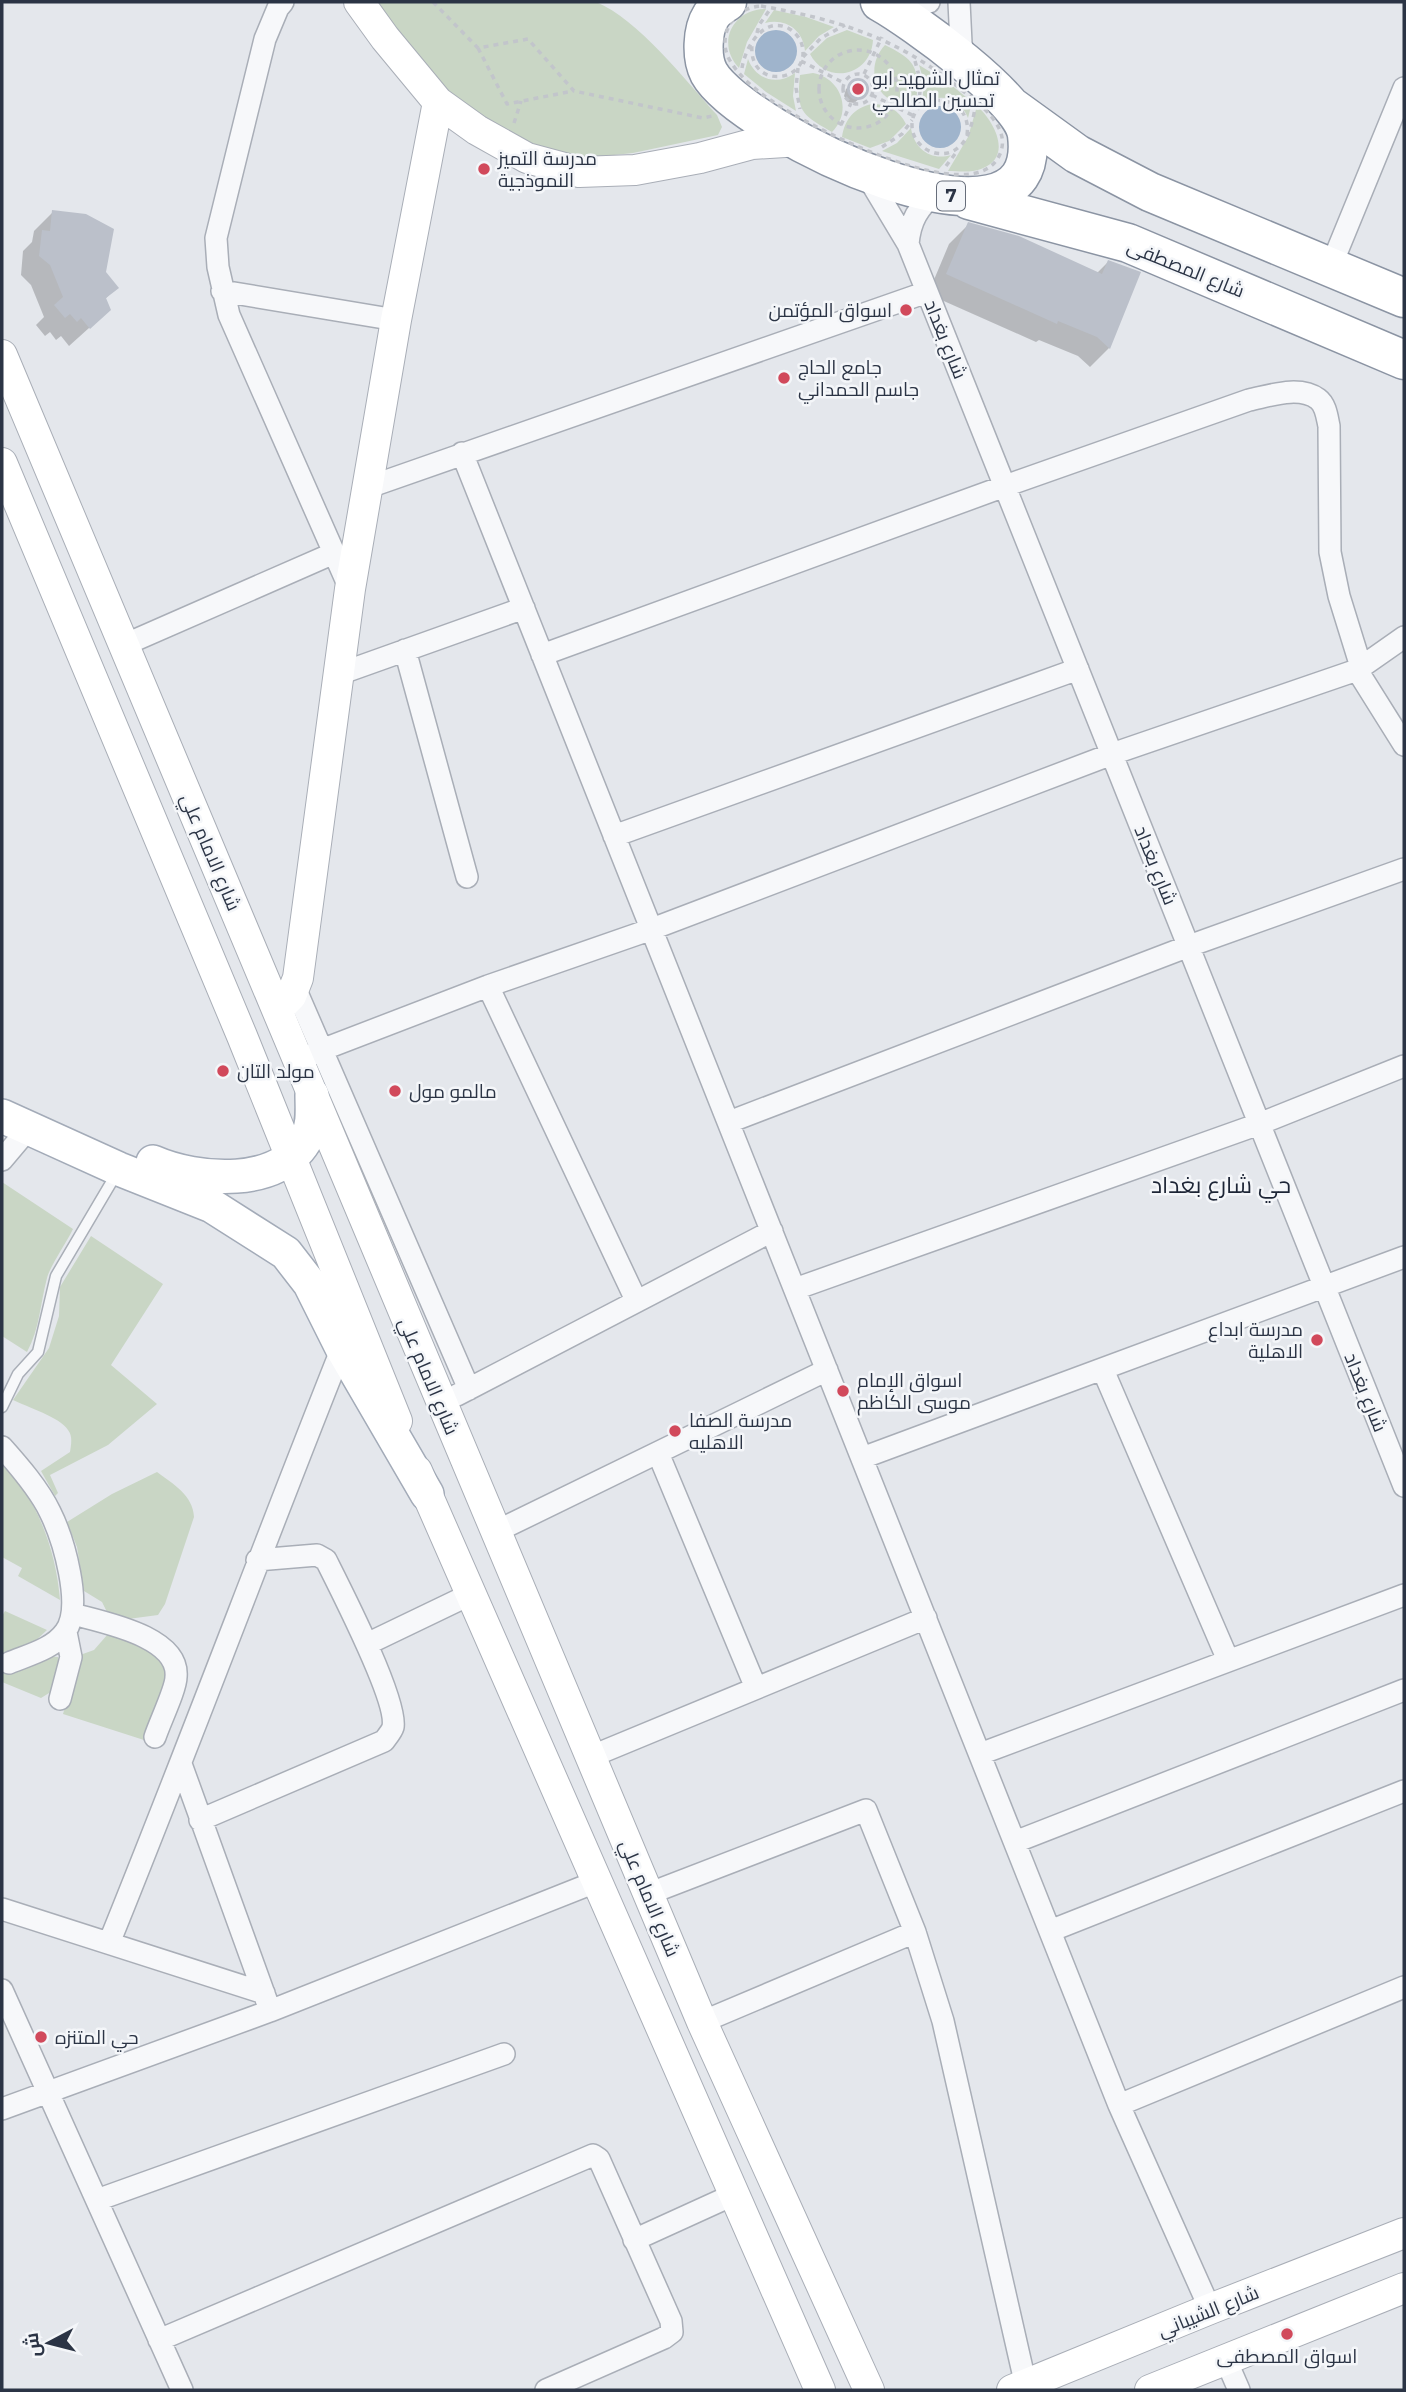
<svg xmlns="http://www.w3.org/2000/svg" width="1406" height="2392" font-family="Montserrat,Cairo,sans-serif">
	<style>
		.green { fill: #c9d6c5 }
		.water { fill: #9fb4cc }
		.shadow { fill: #0003 }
		.building { fill: #bbc0ca }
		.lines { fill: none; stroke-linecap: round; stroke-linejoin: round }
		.lane-casing { stroke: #a9aeb7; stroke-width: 13 }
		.street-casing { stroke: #a9aeb7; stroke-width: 24 }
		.secondary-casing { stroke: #a9aeb7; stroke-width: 32 }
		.primary-casing { stroke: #a3abb8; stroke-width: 36 }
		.highway-casing { stroke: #8b94a3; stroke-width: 41 }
		.path { stroke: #c2c5cb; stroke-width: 3.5; stroke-dasharray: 5 5; stroke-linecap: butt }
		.lane { stroke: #f7f8fa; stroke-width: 10 }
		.street { stroke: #f7f8fa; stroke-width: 21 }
		.secondary { stroke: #fff; stroke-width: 30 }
		.primary { stroke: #fff; stroke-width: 33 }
		.highway { stroke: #fff; stroke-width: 38 }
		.poi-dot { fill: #d1495b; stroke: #f4f6f9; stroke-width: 2.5 }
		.labels { text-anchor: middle; stroke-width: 5; stroke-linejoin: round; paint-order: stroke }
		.shield { fill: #f4f6f9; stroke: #676e7b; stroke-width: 2 }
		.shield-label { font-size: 18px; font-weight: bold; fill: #2b3445 }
		.poi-label { font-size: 19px; fill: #2b3445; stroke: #f4f6f9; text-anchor: start }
		.street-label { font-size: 19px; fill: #2b3445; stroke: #f4f6f9 }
		.quarter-label { font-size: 23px; fill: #1d2536; stroke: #f4f6f9 }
	</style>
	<rect width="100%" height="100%" fill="#e4e7ec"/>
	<path class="green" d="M377,2H596C638,19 685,80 717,115L722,127L718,135L633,153L586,158L546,149L501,130L451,99L405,43Z
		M766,9L747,42L739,68C716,44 732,9 766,9Z
		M774,10L806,17L834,27L819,36L805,51C803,30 786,18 765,23Z
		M847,30L873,40C871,76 827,86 810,54L827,38Z
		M885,45C916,60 920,68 916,103C880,111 861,71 885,45Z
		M748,59C756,80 777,86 795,73L793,96L796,111L766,92L744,74Z
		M919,65L950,84L972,102L968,118C960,98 940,92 922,104L924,82Z
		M813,73C841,78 853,111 832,132C802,115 796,112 800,75Z
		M872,104C888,104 899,110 906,124L889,141L870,148L842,137C845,119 854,108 872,104Z
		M977,106C994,121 1014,157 981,169C971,173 958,171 948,171L968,137Z
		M911,128C914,149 931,161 951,155L939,169L882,151L897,143Z
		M2,1182L73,1229C67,1242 50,1266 47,1278C40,1304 40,1328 27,1352L2,1336Z
		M91,1236L163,1284L111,1365L157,1404L108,1445L50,1475L58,1493L55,1496L41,1471L70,1452C71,1445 73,1436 68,1430C60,1417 27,1407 13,1400L49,1348L59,1316L60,1287Z
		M2,1464C9,1473 18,1480 24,1490C45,1522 57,1562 60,1600L18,1576L22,1568L2,1557Z
		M157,1472C173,1484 193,1495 194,1517L165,1604L158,1615L128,1619L108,1614L102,1602L84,1591L77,1547L67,1522L112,1494Z
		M5,1611L47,1630L28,1648L2,1654V1616Z
		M108,1634L120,1635L156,1650L169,1675L147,1741L63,1714L80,1655L94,1650Z
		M47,1656L58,1657L60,1665L54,1690L41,1698L2,1682V1671Z"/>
	<path class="water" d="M755 51a21 21 0 1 1 42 0a21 21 0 1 1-42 0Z
		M919 127a21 21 0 1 1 42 0a21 21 0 1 1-42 0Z"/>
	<path class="shadow" d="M856,80L863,82L867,88L865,94L854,103L848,102L844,96L846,89Z
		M53,212L116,288L105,299L109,310L69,346L61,336L56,340L50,332L45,336L36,325L44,317L31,285L21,275L23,251L32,242L34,231Z
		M969,224L1097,273L1108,262L1139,273L1109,348L1090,367L1078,356L1039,340L1036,342L928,294L949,244Z"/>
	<path class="building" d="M847 89a11 11 0 1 1 22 0a11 11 0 1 1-22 0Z
		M52,210L86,214L114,229L106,272L119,288L106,298L111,310L90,329L81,318L77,322L70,314L65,318L54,305L63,297L50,265L39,256L42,230L50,231Z
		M968,222L1019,236L1102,274L1108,260L1141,272L1110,349L1097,337L1058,321L1057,324L946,274Z"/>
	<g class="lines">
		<defs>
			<path id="lane" d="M2,1407L18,1374L38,1352L56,1276L118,1171"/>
			<path id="street" d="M283,2L278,8L265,39L216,238L218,267L229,315L350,589
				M959,2L961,43L965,61
				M894,10L929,2
				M866,174L908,244L1404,1486
				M908,244C910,221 918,207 936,193
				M1331,266L1404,88
				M222,291L396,320
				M462,453L1119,2105L1210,2309
				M366,488L927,292
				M124,645L334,553
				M405,650L467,877
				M542,655L1005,486L1249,400C1269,396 1299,385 1318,399C1326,405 1327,417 1329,426L1330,552L1339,596L1361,667
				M1357,670L1404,745
				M339,674L524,608
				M614,836L1078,669
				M488,986L636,1300
				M295,988L469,1389
				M298,1059L488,986L652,929L1112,754L1357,670L1404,637
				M729,1122L1189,946L1404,869
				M2,1160L29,1128
				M795,1289L1259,1124L1404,1066
				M1103,1370L1228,1660
				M457,1395L772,1231
				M2,1447C19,1466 39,1489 50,1512C63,1538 84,1607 65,1632C53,1649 28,1655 9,1663
				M658,1453L756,1688
				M862,1458L1404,1257
				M495,1532L827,1370
				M73,1614C101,1622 180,1636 176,1677C176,1689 159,1724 155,1737
				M367,1644L471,1594
				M60,1699L71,1657L66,1632
				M980,1754L1404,1595
				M590,1757L926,1618
				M181,1764L267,2002
				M200,1820L384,1741C387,1737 392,1731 393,1727C398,1701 340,1588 326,1560L317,1555L257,1560
				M1015,1842L1404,1690
				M648,1894L866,1810L915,1932L943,2021L1026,2386
				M2,1909L264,1993
				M1050,1931L1404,1791
				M109,1943C189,1746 263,1546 342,1348
				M2,1990L182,2390
				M702,2022L915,1932
				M1119,2105L1404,1987
				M2,2109L270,2011L598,1881
				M97,2200L504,2054
				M634,2240L735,2194
				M159,2340L593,2155L599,2159L671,2321L672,2332L664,2338L546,2390
				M1226,2360L1239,2390"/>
			<path id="secondary" d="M359,2L385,38L438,102L477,130L527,158L579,172L635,170L700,158L752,144L801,141
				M2,355L702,2022L869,2390
				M2,463L242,1036L397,1421
				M278,1009L291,996L298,978L350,589L396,320L438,102
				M417,1471L820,2390
				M1012,2390L1210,2309L1404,2233
				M1150,2390L1404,2288"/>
			<path id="primary" d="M2,1116L119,1169L212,1206L286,1253L310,1284L342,1348L427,1494
				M153,1162C196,1181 281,1189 307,1137C314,1124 312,1109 312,1095"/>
			<path id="highway" d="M727,2C722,5 714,11 711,16C702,30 701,58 709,73C741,131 1045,279 1027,135C1023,99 912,20 880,2
				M1012,107L1077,154L1150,192L1404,298
				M969,200L1128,243L1404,360"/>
		</defs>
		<use href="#lane" class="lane-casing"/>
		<use href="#street" class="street-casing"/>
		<use href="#secondary" class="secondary-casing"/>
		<use href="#primary" class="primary-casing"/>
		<use href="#highway" class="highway-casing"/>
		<path class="path" d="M433,2L478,48L528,39L574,91L703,118L712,116
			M761,6C839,20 895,37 958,87C977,102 1012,126 1000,154C975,214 809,126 775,103C758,92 739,77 729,59C723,48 724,34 730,24C737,12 748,7 761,6Z
			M757,33L759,25L771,8
			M478,48L507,104L573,91
			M819 89a39 39 0 1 1 78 0a39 39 0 1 1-78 0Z
			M803,57L821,38L845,25
			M801,61L844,83
			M915,61L921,83L918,108
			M742,68C745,48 763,16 788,28C795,32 800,38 802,45C812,83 748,91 752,45
			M798,68L796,88L800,109
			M843 89a15 15 0 1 1 30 0a15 15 0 1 1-30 0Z
			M864,74L882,37
			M872,95L914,116
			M514,123L521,101
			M841,125L851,103
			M967,135C973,93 914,89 912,124C911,148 941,163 959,147C969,139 973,120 975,108
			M882,147L902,134L912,120
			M946,166L958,150"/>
		<use href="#lane" class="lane"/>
		<use href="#street" class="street"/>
		<use href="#secondary" class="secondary"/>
		<use href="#primary" class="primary"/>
		<use href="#highway" class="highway"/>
	</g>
	<g class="poi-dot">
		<circle cx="858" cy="89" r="7"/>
		<circle cx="484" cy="169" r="7"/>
		<circle cx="906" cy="310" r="7"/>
		<circle cx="784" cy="378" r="7"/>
		<circle cx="223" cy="1071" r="7"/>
		<circle cx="395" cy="1091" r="7"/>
		<circle cx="1317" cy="1340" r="7"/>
		<circle cx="843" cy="1391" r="7"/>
		<circle cx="675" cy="1431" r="7"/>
		<circle cx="41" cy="2037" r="7"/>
		<circle cx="1287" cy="2334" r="7"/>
	</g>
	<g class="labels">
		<rect class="shield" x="937" y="181.5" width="28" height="29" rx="5"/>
		<g class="shield-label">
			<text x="951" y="202">7</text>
		</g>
		<g class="poi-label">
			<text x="872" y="85">تمثال الشهيد ابو<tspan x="872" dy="22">تحسين الصالحي</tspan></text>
			<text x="498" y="165">مدرسة التميز<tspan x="498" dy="22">النموذجية</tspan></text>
			<text x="892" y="317" text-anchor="end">اسواق المؤتمن</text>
			<text x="798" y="374">جامع الحاج<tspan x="798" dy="22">جاسم الحمداني</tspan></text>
			<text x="237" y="1078">مولد التان</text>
			<text x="409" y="1098">مالمو مول</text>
			<text x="1303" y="1336" text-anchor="end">مدرسة ابداع<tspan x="1303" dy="22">الاهلية</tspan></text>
			<text x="857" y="1387">اسواق الإمام<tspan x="857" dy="22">موسى الكاظم</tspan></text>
			<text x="689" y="1427">مدرسة الصفا<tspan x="689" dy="22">الاهليه</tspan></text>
			<text x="55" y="2044">حي المتنزه</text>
			<text x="1287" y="2363" text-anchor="middle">اسواق المصطفى</text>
		</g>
		<g class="street-label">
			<text transform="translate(1186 268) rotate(22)" y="7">شارع المصطفى</text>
			<text transform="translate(946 339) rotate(68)" y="7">شارع بغداد</text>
			<text transform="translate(211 852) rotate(67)" y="7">شارع الامام علي</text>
			<text transform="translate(1156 865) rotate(68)" y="7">شارع بغداد</text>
			<text transform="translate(429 1376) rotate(67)" y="7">شارع الامام علي</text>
			<text transform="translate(1366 1392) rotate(68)" y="7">شارع بغداد</text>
			<text transform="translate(650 1898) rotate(67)" y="7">شارع الامام علي</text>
			<text transform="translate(1208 2311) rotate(-22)" y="7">شارع الشيباني</text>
		</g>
		<g class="quarter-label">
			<text x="1221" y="1193">حي شارع بغداد</text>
		</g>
	</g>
	<rect width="1406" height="2392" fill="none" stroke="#2b3445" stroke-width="7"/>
	<g transform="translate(49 2343) rotate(263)" stroke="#f4f6f9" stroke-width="5" paint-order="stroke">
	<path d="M0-5L12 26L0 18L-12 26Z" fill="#2b3445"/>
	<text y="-10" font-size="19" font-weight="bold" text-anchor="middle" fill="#2b3445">ش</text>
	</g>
</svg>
